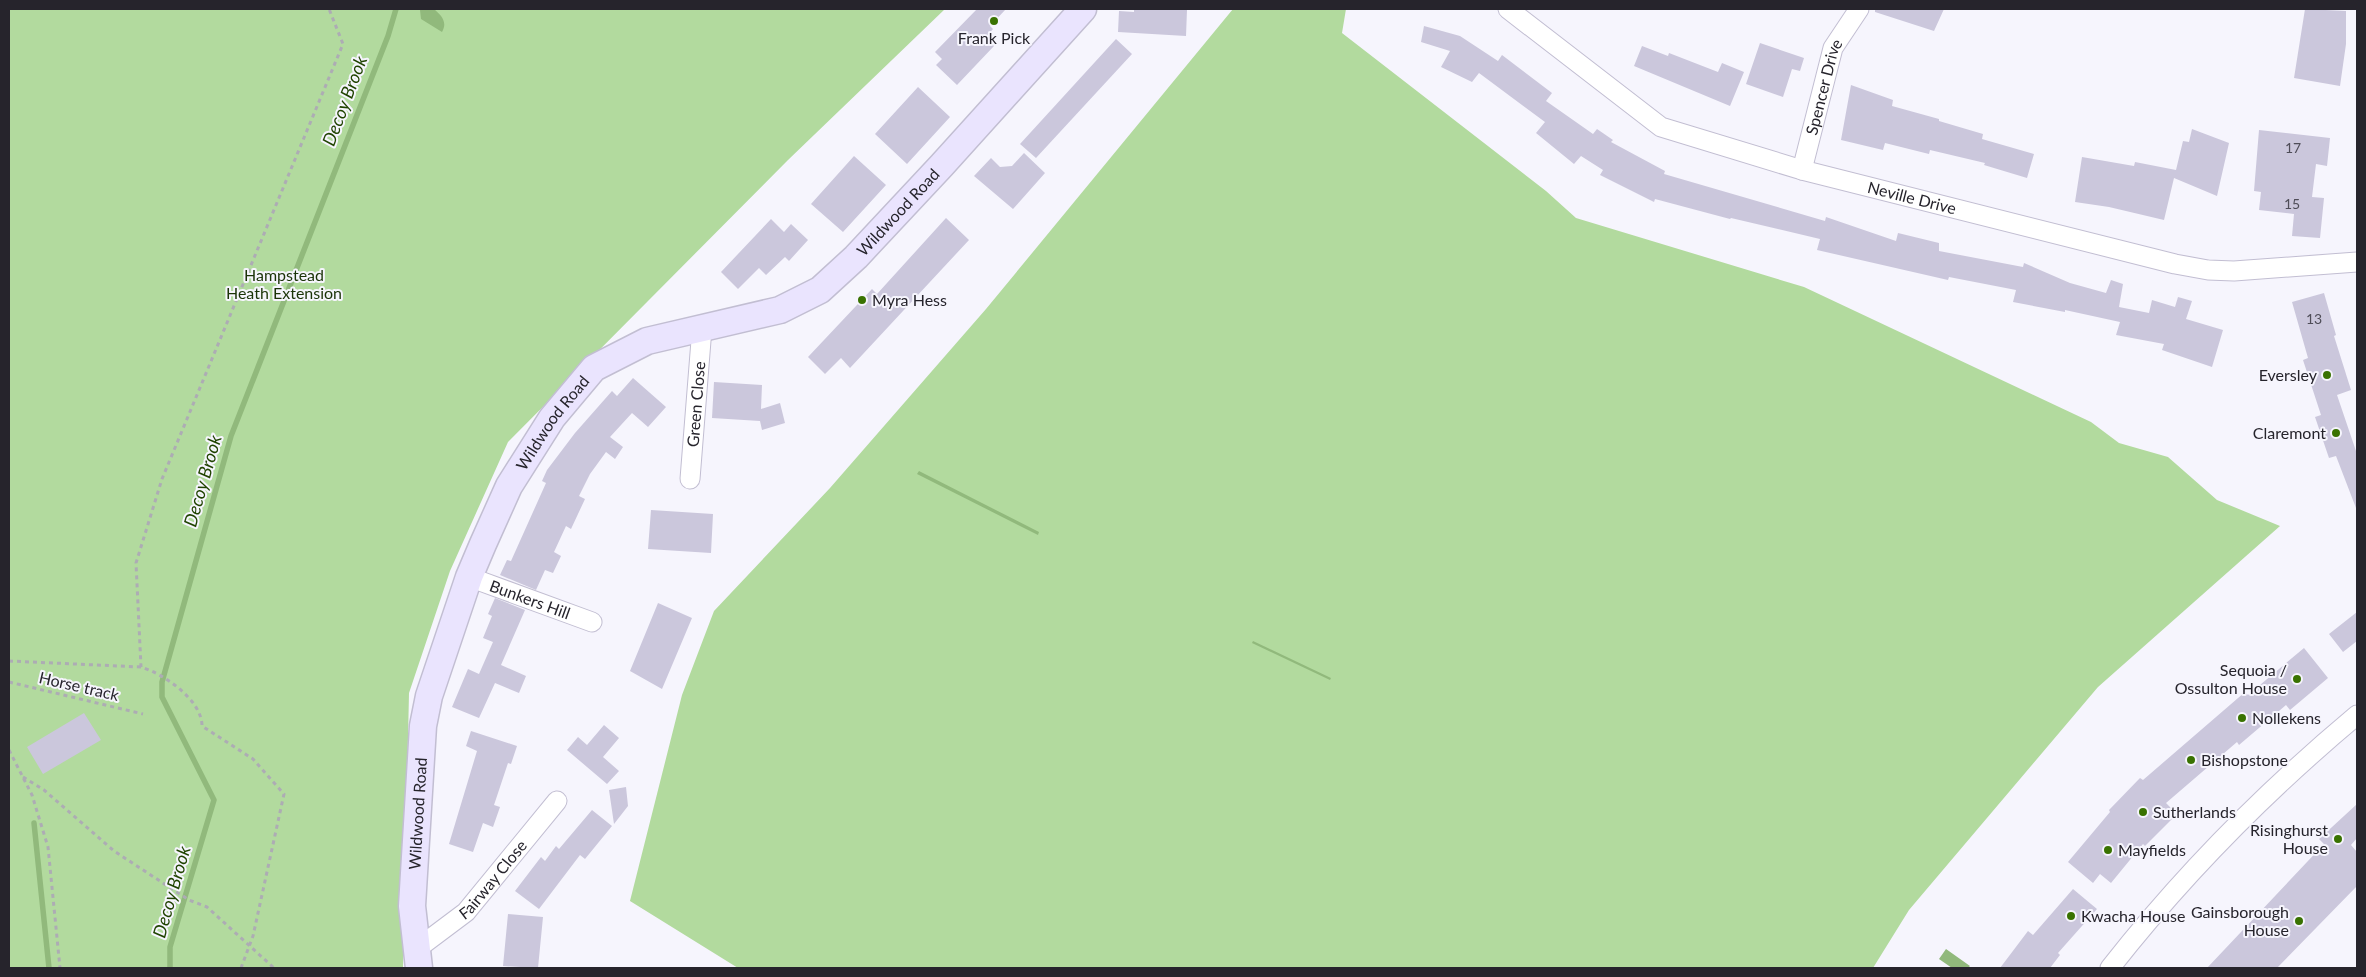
<svg xmlns="http://www.w3.org/2000/svg" width="2366" height="977" font-family="Lato,sans-serif">
	<style>
		.green { fill: #b2da9e }
		.water { fill: #91b97c }
		.lines { fill: none; stroke-linecap: round; stroke-linejoin: round }
		.stream { stroke: #91b97c; stroke-width: 5.5 }
		.building { fill: #cbc7dc }
		.street-casing { stroke: #c2bed2; stroke-width: 21 }
		.secondary-casing { stroke: #c2bed2; stroke-width: 29 }
		.path { stroke: #adacb4; stroke-width: 3; stroke-dasharray: 4 4; stroke-linecap: butt }
		.street { stroke: #fff; stroke-width: 19 }
		.secondary { stroke: #eae4fe; stroke-width: 26 }
		.poi-dot { fill: #397201; stroke: #f6f5fd; stroke-width: 2 }
		.labels { text-anchor: middle; stroke-width: 4; stroke-linejoin: round; paint-order: stroke }
		.number-label { font-size: 14px; fill: #4f4d58 }
		.poi-label { font-size: 16px; fill: #26242c; stroke: #f6f5fd; text-anchor: start }
		.street-label { font-size: 16px; fill: #26242c; stroke: #f6f5fd }
		.park-label { font-size: 16px; fill: #1a3307; stroke: #f6f5fd }
		.water-label { font-size: 18px; font-style: italic; fill: #204401; stroke: #f6f5fd }
	</style>
	<rect width="100%" height="100%" fill="#f6f5fd"/>
	<path class="green" d="M9,9H945L788,160L508,442L450,571L409,693L403,968H9Z
		M1233,9H1346L1342,33L1546,191L1576,218L1804,287L2091,422L2119,443L2168,457L2217,500L2280,526L2098,687L1909,910L1873,968H738L630,901L682,695L714,611L830,488L986,309Z"/>
	<path class="water" d="M423,9H434C441,15 448,22 442,32L421,19L420,10Z
		M919,471L1039,532L1038,535L917,474Z
		M1253,641L1331,678L1330,680L1252,643Z
		M1946,949L1970,966L1968,968H1952L1939,959Z"/>
	<g class="lines">
		<path class="stream" d="M34,823L49,968
			M170,968V947L214,800L162,697V682L231,436L388,36L396,9"/>
	</g>
	<path class="building" d="M977,9H1006L990,26L993,29L986,37L994,46L957,85L936,65L942,59L935,52Z
		M1134,9L1187,10L1186,36L1118,32L1119,11L1134,12Z
		M1875,9H1944L1934,31L1875,12Z
		M2305,9L2346,11V44L2340,86L2294,78Z
		M1424,26L1460,36L1498,61L1502,55L1552,93L1546,101L1593,134L1597,129L1613,140L1611,142L1665,171L1664,174L1825,221L1826,217L1896,241L1898,233L1939,243V251L2023,267L2024,263L2070,283L2106,293L2111,280L2123,284L2119,307L2149,313L2152,300L2175,307L2178,297L2192,301L2186,319L2223,330L2212,367L2162,350L2164,344L2116,335L2120,322L2065,310V312L2013,302L2016,290L1949,277L1948,280L1817,250L1820,239L1731,218L1730,219L1655,199L1654,202L1600,175L1603,170L1581,156L1574,164L1536,133L1545,122L1479,73L1472,82L1441,67L1450,51L1421,42Z
		M1116,39L1132,54L1036,158L1020,144Z
		M1760,43L1804,58L1800,71L1792,69L1783,97L1746,84Z
		M1642,46L1668,56L1669,53L1718,72L1722,63L1744,72L1730,106L1634,66Z
		M1851,85L1893,100L1892,106L1939,119V121L1983,134L1982,139L2034,154L2027,178L1984,165L1985,163L1930,150L1929,154L1885,143L1883,150L1841,140Z
		M918,87L950,117L907,164L875,134Z
		M2192,129L2229,143L2217,196L2174,178L2164,220L2109,207L2075,202L2082,157L2134,166L2135,162L2176,170L2183,141L2189,142Z
		M2259,130L2330,138L2327,166L2316,164L2312,197L2324,198L2320,238L2292,236L2294,214L2259,210L2261,192L2254,191Z
		M1024,153L1045,173L1013,209L974,176L991,158L1000,167L1012,166Z
		M854,156L886,185L843,232L811,204Z
		M946,218L969,240L850,368L841,358L825,374L808,357L872,289L877,294Z
		M771,219L784,232L791,224L808,240L789,261L785,257L766,275L759,268L738,289L721,272Z
		M2324,293L2336,335L2334,336L2351,390L2337,395L2357,454L2356,508L2336,456L2329,458L2315,417L2321,415L2303,360L2308,358L2292,302Z
		M633,378L666,407L648,427L632,413L610,437L623,447L615,459L606,452L590,474L579,496L585,499L571,529L566,526L554,552L561,556L553,573L545,570L536,590L500,575L507,560L511,561L546,483L542,481L547,470L575,433L612,391L617,396Z
		M714,382L762,385L761,409L780,403L785,423L762,430L760,421L712,418Z
		M651,510L713,514L711,553L648,549Z
		M495,598L525,610L501,665L526,676L519,693L495,683L479,718L452,707L468,669L479,674L493,642L483,638L492,616L488,614Z
		M658,603L692,618L662,689L630,671Z
		M2357,612V641L2343,652L2329,634Z
		M2304,648L2328,678L2290,710L2286,705L2239,745L2237,742L2166,803L2177,814L2145,846L2143,844L2111,883L2100,874L2093,883L2068,862L2110,812L2109,810L2140,778L2143,780L2245,692L2248,695Z
		M84,713L101,740L43,774L27,747Z
		M604,725L619,738L603,757L619,771L607,784L567,750L578,737L587,745Z
		M471,731L517,746L511,764L508,763L494,805L500,807L493,827L483,823L473,852L449,844L477,751L466,746Z
		M626,787L628,806L614,824L609,790Z
		M2357,804V838L2351,845L2357,852V886L2277,968H2207L2324,844L2319,839Z
		M592,810L612,826L585,859L580,855L539,909L515,891L541,857L545,861L556,846L559,849Z
		M2073,889L2097,909L2058,953L2060,955L2050,968H2000L2028,931L2033,935Z
		M508,914L543,917L538,968L503,966Z"/>
	<g class="lines">
		<defs>
			<g id="street">
				<path id="s1" d="M1508,9L1661,127L1802,170L2175,264L2208,270L2234,271L2357,262"/>
				<path id="s2" d="M1802,170L1833,48L1859,9"/>
				<path id="s3" d="M690,479L702,328"/>
				<path id="s4" d="M469,577L592,622"/>
				<path id="s5" d="M418,948L466,912L557,801"/>
				<path d="M2110,968C2183,875 2266,791 2357,715"/>
			</g>
			<g id="secondary">
				<path id="s6" d="M419,968L412,906L423,726L429,696L469,577L483,544L509,486L552,418L594,368L647,341L780,310L820,290L856,257L942,165L1083,9"/>
			</g>
		</defs>
		<use href="#street" class="street-casing"/>
		<use href="#secondary" class="secondary-casing"/>
		<path class="path" d="M9,661L141,667
			M9,682L143,714
			M9,750L32,795L48,847L60,968
			M23,777L44,790L114,851L189,900L207,907L274,968
			M241,968L253,936L284,794L253,759L202,726C202,700 164,674 141,667L136,563L162,479L343,44L329,9"/>
		<use href="#street" class="street"/>
		<use href="#secondary" class="secondary"/>
	</g>
	<g class="poi-dot">
		<circle cx="994" cy="21" r="5"/>
		<circle cx="862" cy="300" r="5"/>
		<circle cx="2327" cy="375" r="5"/>
		<circle cx="2336" cy="433" r="5"/>
		<circle cx="2297" cy="679" r="5"/>
		<circle cx="2242" cy="718" r="5"/>
		<circle cx="2191" cy="760" r="5"/>
		<circle cx="2143" cy="812" r="5"/>
		<circle cx="2338" cy="839" r="5"/>
		<circle cx="2108" cy="850" r="5"/>
		<circle cx="2071" cy="916" r="5"/>
		<circle cx="2299" cy="921" r="5"/>
	</g>
	<g class="labels">
		<g class="number-label">
			<text x="2293" y="153">17</text>
			<text x="2292" y="209">15</text>
			<text x="2314" y="324">13</text>
		</g>
		<g class="poi-label">
			<text x="994" y="44" text-anchor="middle">Frank Pick</text>
			<text x="872" y="306">Myra Hess</text>
			<text x="2317" y="381" text-anchor="end">Eversley</text>
			<text x="2326" y="439" text-anchor="end">Claremont</text>
			<text x="2287" y="676" text-anchor="end">Sequoia /<tspan x="2287" dy="18">Ossulton House</tspan></text>
			<text x="2252" y="724">Nollekens</text>
			<text x="2201" y="766">Bishopstone</text>
			<text x="2153" y="818">Sutherlands</text>
			<text x="2328" y="836" text-anchor="end">Risinghurst<tspan x="2328" dy="18">House</tspan></text>
			<text x="2118" y="856">Mayfields</text>
			<text x="2289" y="918" text-anchor="end">Gainsborough<tspan x="2289" dy="18">House</tspan></text>
			<text x="2081" y="922">Kwacha House</text>
		</g>
		<g class="street-label">
			<text dy="6" stroke="none"><textPath href="#s2" startOffset="86">Spencer Drive</textPath></text>
			<text dy="6" stroke="none"><textPath href="#s1" startOffset="454">Neville Drive</textPath></text>
			<text dy="6" stroke="none"><textPath href="#s6" startOffset="995">Wildwood Road</textPath></text>
			<text dy="6" stroke="none"><textPath href="#s3" startOffset="75">Green Close</textPath></text>
			<text dy="6" stroke="none"><textPath href="#s6" startOffset="575">Wildwood Road</textPath></text>
			<text dy="6" stroke="none"><textPath href="#s4" startOffset="65">Bunkers Hill</textPath></text>
			<text transform="translate(79 686) rotate(13)" y="6">Horse track</text>
			<text dy="6" stroke="none"><textPath href="#s6" startOffset="155">Wildwood Road</textPath></text>
			<text dy="6" stroke="none"><textPath href="#s5" startOffset="102">Fairway Close</textPath></text>
		</g>
		<g class="park-label">
			<text x="284" y="281">Hampstead<tspan x="284" dy="18">Heath Extension</tspan></text>
		</g>
		<g class="water-label">
			<text transform="translate(345 101) rotate(-69)" y="6">Decoy Brook</text>
			<text transform="translate(203 481) rotate(-74)" y="6">Decoy Brook</text>
			<text transform="translate(172 892) rotate(-74)" y="6">Decoy Brook</text>
		</g>
	</g>
	<rect width="2366" height="977" fill="none" stroke="#26242c" stroke-width="20"/>
</svg>
